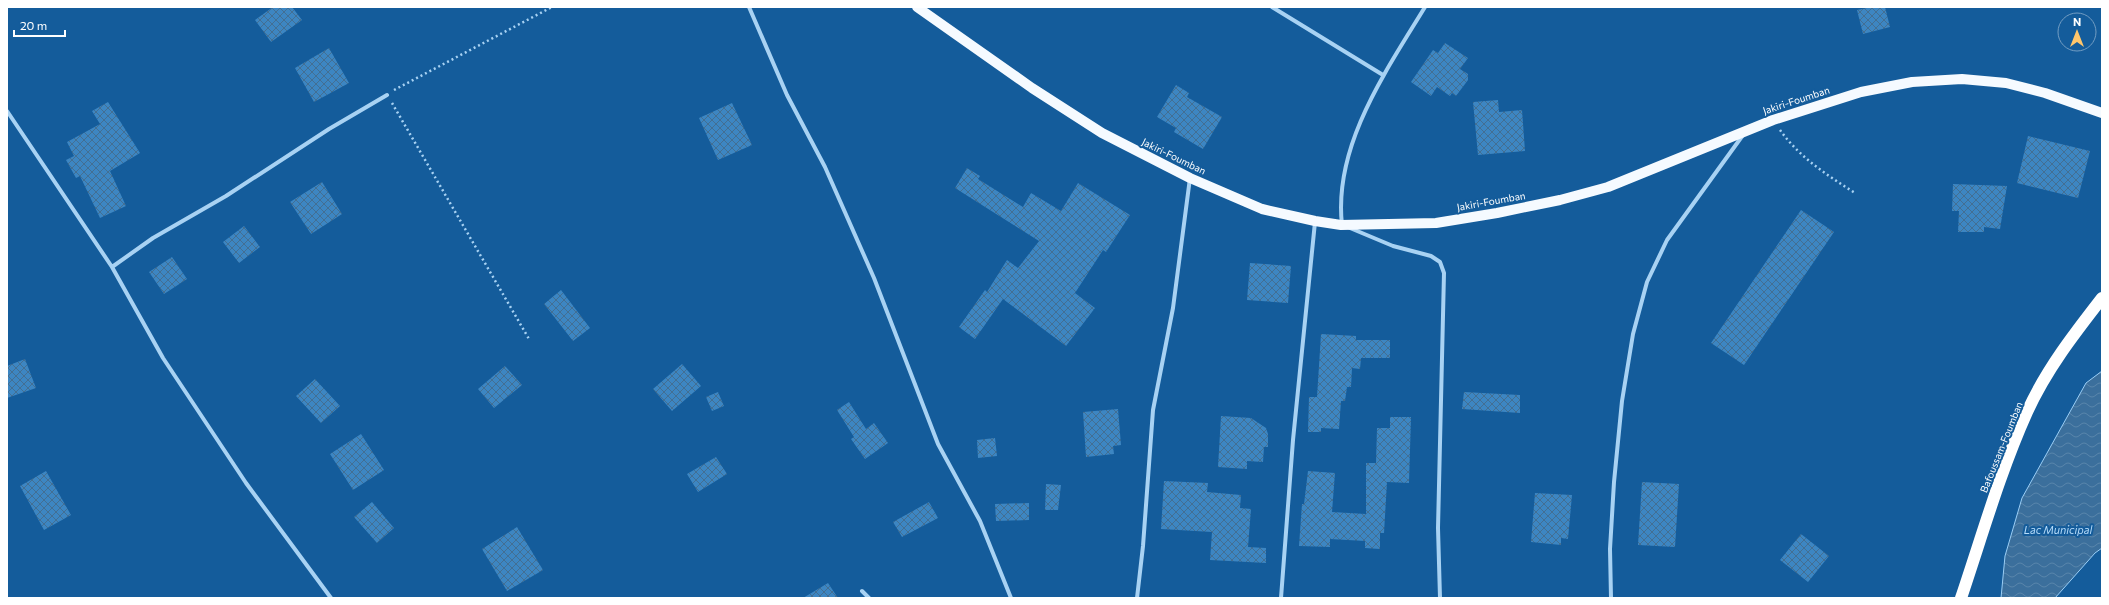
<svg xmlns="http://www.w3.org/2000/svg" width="2109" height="605" font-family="Commissioner,sans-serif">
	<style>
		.water { fill: url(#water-waves); stroke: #9acef6 }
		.building { fill: url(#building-cross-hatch) }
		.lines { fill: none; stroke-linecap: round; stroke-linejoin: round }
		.path { stroke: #a8d2f3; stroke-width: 2.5; stroke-dasharray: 2 3; stroke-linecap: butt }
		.street { stroke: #a8d2f3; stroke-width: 4 }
		.primary { stroke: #f5faff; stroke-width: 10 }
		.highway { stroke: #fff; stroke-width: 12 }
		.labels { text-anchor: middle; stroke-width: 4; stroke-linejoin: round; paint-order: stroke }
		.street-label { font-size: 10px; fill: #fff; stroke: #145c9b }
		.water-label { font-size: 11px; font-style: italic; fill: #b5dbfa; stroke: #145c9b }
	</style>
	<defs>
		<pattern id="water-waves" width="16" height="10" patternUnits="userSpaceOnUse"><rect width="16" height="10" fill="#3b6f9c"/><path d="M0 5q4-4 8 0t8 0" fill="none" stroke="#5885ab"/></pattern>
		<pattern id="building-cross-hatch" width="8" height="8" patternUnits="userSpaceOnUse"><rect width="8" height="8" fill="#3d86c2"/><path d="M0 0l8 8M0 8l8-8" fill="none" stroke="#436f93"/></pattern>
	</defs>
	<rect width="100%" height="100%" fill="#145c9b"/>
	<path class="water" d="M2102,371V548L2095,553L2055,598H2001L2005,556L2022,498L2086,383Z"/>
	<path class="building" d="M273,7H292L302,20L271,42L255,20Z
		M1872,7H1885L1890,27L1863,34L1857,10Z
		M1445,43L1468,58L1460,69L1468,74V80L1456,96L1452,93L1450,96L1437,87L1431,96L1411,82L1433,50L1438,53Z
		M329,48L349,83L314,102L295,68Z
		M1176,85L1189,93L1187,97L1222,117L1203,149L1174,132L1176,128L1157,117Z
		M1498,100L1499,112L1522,110L1525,151L1478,155L1473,102Z
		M108,102L140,153L110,171L126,206L100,218L80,176L76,178L66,160L74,156L67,142L100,124L92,111Z
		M732,103L752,145L718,160L699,118Z
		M2028,136L2090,151L2078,198L2017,183Z
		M967,168L980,176L978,179L1023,207L1031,193L1061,211L1078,183L1130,215L1106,252L1103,250L1075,293L1095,308L1066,346L1003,299L975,339L959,327L985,290L987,292L1007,260L1018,268L1039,241L955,188Z
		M322,182L342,214L311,234L290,202Z
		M1953,184L2007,186L2000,229L1984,227V232H1958L1959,211H1952Z
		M1801,210L1834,232L1744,365L1711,343Z
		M244,226L260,247L239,263L223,242Z
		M172,257L187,279L164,294L149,272Z
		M1250,263L1291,266L1288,303L1247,300Z
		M561,290L590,328L573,341L544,304Z
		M1321,334L1356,336V340H1390V358H1361L1360,369L1352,368L1351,387H1347L1345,401H1341L1339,429L1321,428V432H1308L1309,397H1317Z
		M25,359L36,388L7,398V366Z
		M682,364L701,386L672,411L653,389Z
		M505,366L522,385L494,408L478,389Z
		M315,379L340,406L321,423L296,396Z
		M718,392L724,406L712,411L706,397Z
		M1464,392L1520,395V413L1462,409Z
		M849,402L866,429L874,423L888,443L865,459L851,439L854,437L837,410Z
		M1118,409L1121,445L1113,446L1114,454L1086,457L1083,412Z
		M1221,416L1251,418L1266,428L1268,434V447H1264L1263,462L1247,461V469L1218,467Z
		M1390,417H1411L1409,483L1387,482L1384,533H1380V549L1365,548V541L1330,539V547L1299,546L1302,504H1304L1308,471L1335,473L1332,512L1366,514V463H1376L1377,428H1390Z
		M361,434L384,470L353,490L330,454Z
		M995,438L997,456L978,458L977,440Z
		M716,457L727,474L698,492L687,474Z
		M46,471L71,515L44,530L20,486Z
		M1164,481L1208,483L1207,492L1241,495L1240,508L1251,509L1248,547L1266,548V563L1210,560L1212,532L1161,529Z
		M1642,482L1679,484L1675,547L1638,545Z
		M1046,484L1061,485L1058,510H1045Z
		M1535,493L1572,495L1568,539L1561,538V545L1531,542Z
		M372,502L394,528L377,543L354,517Z
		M929,502L938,518L902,537L893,522Z
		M1029,503V520L996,521L995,504Z
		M517,527L543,570L507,591L482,549Z
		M1801,534L1829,556L1808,582L1780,560Z
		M828,583L838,598H803Z"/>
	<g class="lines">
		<path class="path" d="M394,90L552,7
			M392,103L529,339
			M1780,130C1800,158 1827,175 1855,193"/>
		<path class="street" d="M749,7L787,95L825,167L874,278L938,444L980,521L1011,598
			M1272,7L1383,75
			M7,111L112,267L163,358L246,483L331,598
			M1342,225C1333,146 1386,71 1425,7
			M1350,228L1393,246L1431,256L1440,262L1444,273L1438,528L1440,598
			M112,267L153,238L226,196L329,129L387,95
			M862,591L869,598
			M1137,598L1143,546L1153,410L1173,308L1190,178
			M1281,598L1293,440L1315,222
			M1611,598L1610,549L1614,482L1622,401L1633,334L1647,282L1667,240L1743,135"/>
		<path class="primary" d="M917,7L1032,88L1102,133L1190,178L1262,209L1315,221L1341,225L1436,223L1497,213L1560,200L1608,187L1773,120L1861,92L1912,82L1962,79L2006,83L2045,93L2102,113"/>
		<path class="highway" d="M1961,598C1982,536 2000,472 2027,412C2046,370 2074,334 2102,298"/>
	</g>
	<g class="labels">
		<g class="street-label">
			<text transform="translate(1796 100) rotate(-18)" y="4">Jakiri-Foumban</text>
			<text transform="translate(1174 156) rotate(26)" y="4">Jakiri-Foumban</text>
			<text transform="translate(1491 201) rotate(-10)" y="4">Jakiri-Foumban</text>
			<text transform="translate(2001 447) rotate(-68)" y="4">Bafoussam-Foumban</text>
		</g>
		<g class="water-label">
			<text x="2058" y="534">Lac Municipal</text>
		</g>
	</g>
	<rect width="2109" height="605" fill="none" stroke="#ffffff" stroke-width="16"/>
	<g transform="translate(2077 32)"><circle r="19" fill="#145c9b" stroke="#729dc3"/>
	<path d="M0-3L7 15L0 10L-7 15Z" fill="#ffc66b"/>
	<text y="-6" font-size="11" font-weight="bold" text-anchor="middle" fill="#ffffff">N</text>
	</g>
	<path d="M14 30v6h51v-6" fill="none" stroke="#ffffff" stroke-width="2"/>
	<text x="20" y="30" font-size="12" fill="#ffffff" stroke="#145c9b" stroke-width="3" paint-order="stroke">20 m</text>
</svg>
